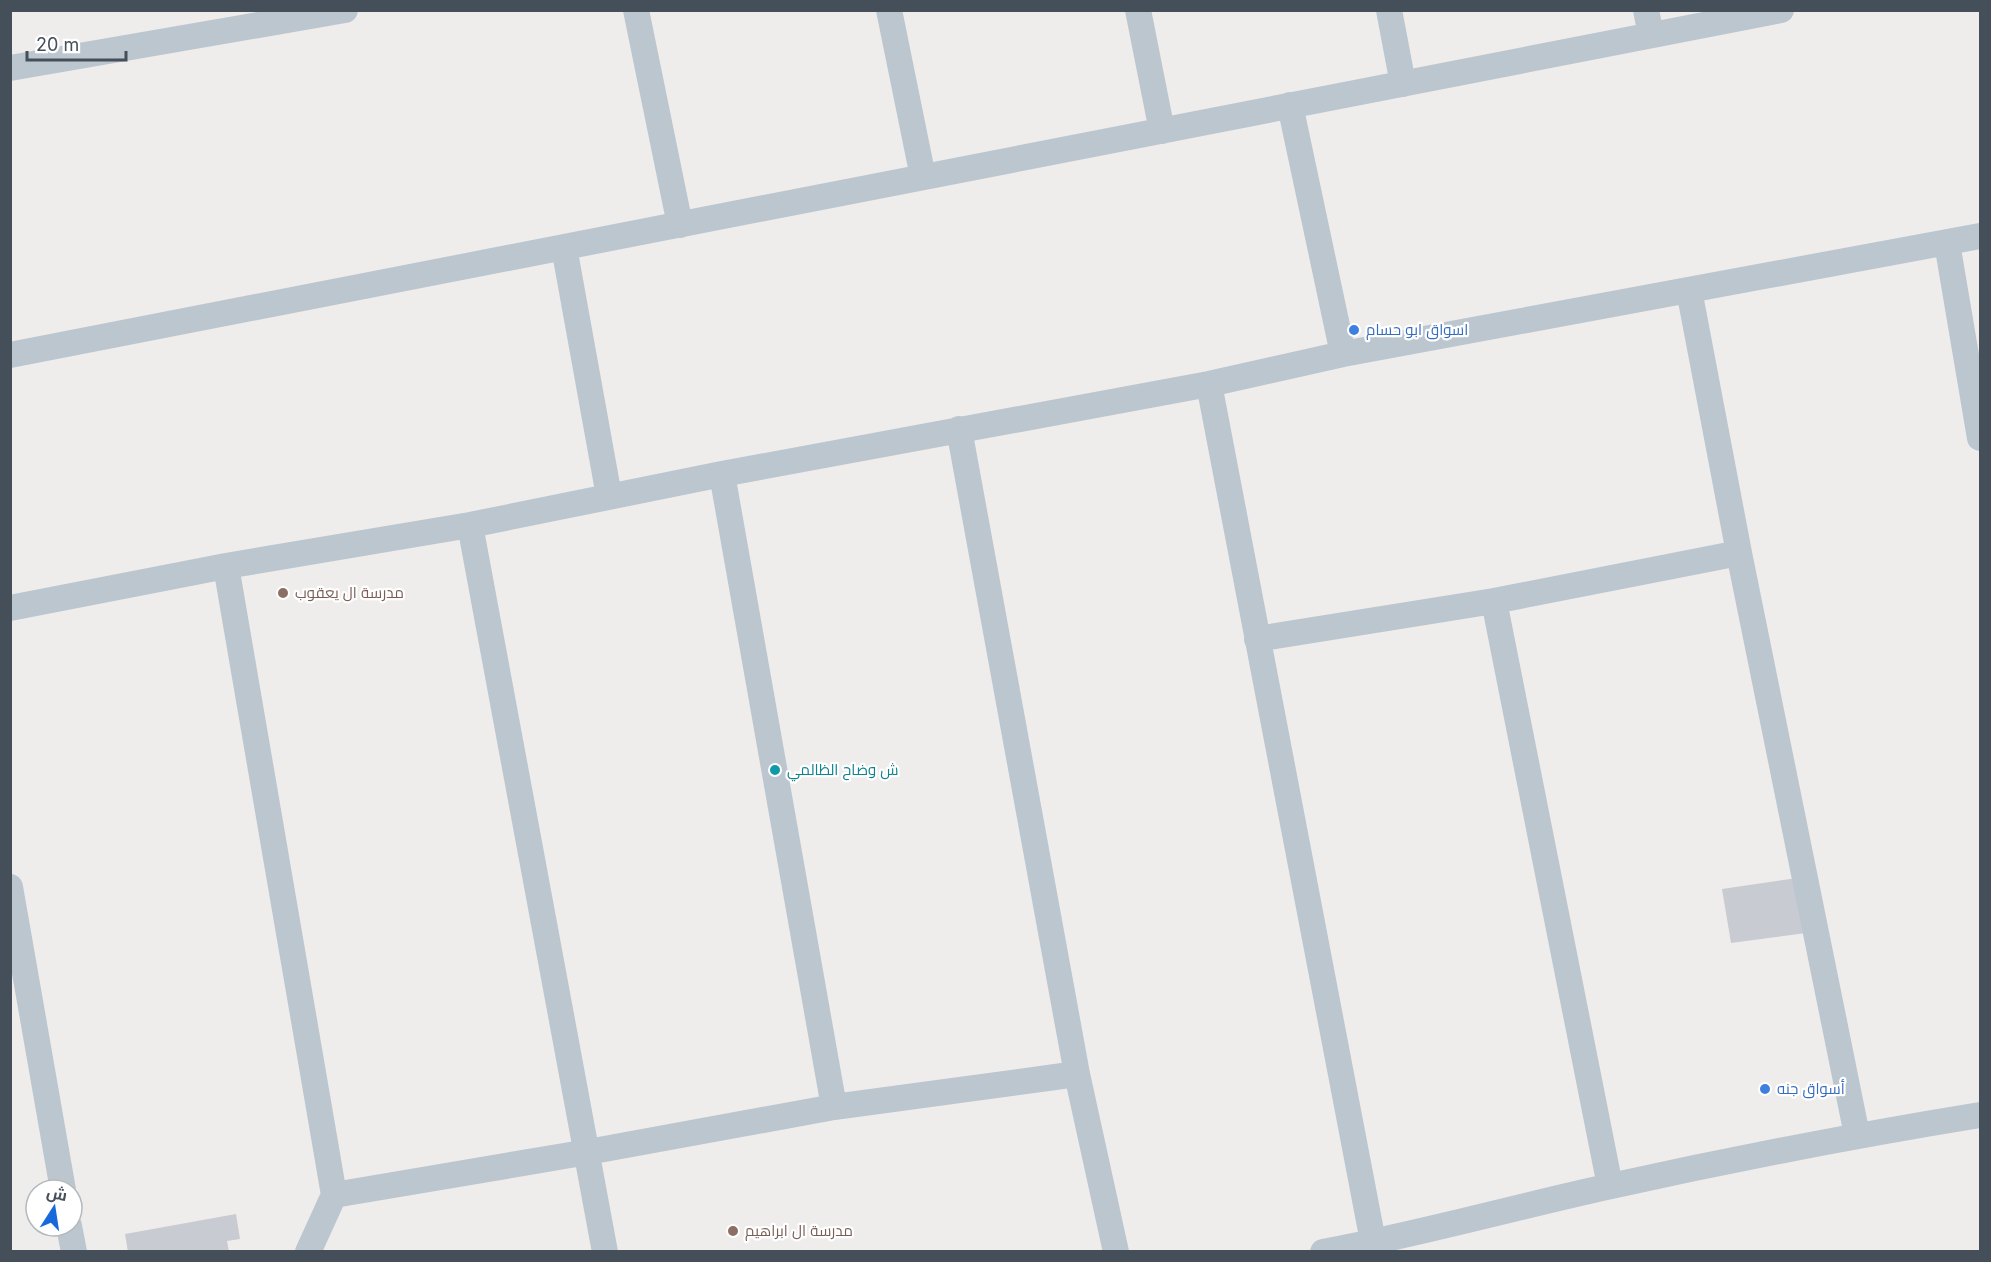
<svg xmlns="http://www.w3.org/2000/svg" width="1991" height="1262" font-family="Inter,Cairo,sans-serif">
	<style>
		.building { fill: #c8cbd1 }
		.lines { fill: none; stroke-linecap: round; stroke-linejoin: round }
		.minor { stroke: #bcc6cf; stroke-width: 26 }
		.shop-dot { fill: #3f7fe0; stroke: #fff; stroke-width: 2 }
		.education-dot { fill: #8d6e63; stroke: #fff; stroke-width: 2 }
		.culture-dot { fill: #0f9aa8; stroke: #fff; stroke-width: 2 }
		.labels { text-anchor: middle; stroke-width: 4.5; stroke-linejoin: round; paint-order: stroke }
		.shop-label { font-size: 15px; fill: #366cbe; stroke: #fff; text-anchor: start }
		.education-label { font-size: 15px; fill: #785e54; stroke: #fff; text-anchor: start }
		.culture-label { font-size: 15px; fill: #0d838f; stroke: #fff; text-anchor: start }
	</style>
	<rect width="100%" height="100%" fill="#efecec"/>
	<path class="building" d="M1797,878L1806,933L1731,943L1722,889Z
		M236,1214L240,1239L227,1241L229,1252H128L125,1234Z"/>
	<g class="lines">
		<path class="minor" d="M636,10L680,225
			M889,10L923,177
			M1138,10L1162,131
			M1389,10L1403,84
			M1646,10L1651,35
			M10,68L345,10
			M1290,105L1343,354
			M1947,243L1980,438
			M564,247L609,496
			M1689,290L1739,553L1857,1135
			M10,355L1781,10
			M1209,384L1375,1252
			M959,429L1077,1074L1116,1252
			M722,474L834,1107
			M470,525L605,1252
			M226,566L334,1195L308,1252
			M1494,601L1610,1186
			M10,608L226,566L470,525L722,474L1209,384L1343,354L1980,236
			M1257,639L1494,601L1739,553
			M10,887L63,1190
			M334,1195L588,1152L834,1107L1077,1074
			M69,1226L74,1252
			M1323,1252C1420,1234 1515,1207 1611,1186C1733,1159 1857,1135 1980,1115"/>
	</g>
	<g class="shop-dot">
		<circle cx="1354" cy="330" r="6"/>
		<circle cx="1765" cy="1089" r="6"/>
	</g>
	<g class="education-dot">
		<circle cx="283" cy="593" r="6"/>
		<circle cx="733" cy="1231" r="6"/>
	</g>
	<circle class="culture-dot" cx="775" cy="770" r="6"/>
	<g class="labels">
		<g class="shop-label">
			<text x="1366" y="335">اسواق ابو حسام</text>
			<text x="1777" y="1094">أسواق جنه</text>
		</g>
		<g class="education-label">
			<text x="295" y="598">مدرسة ال يعقوب</text>
			<text x="745" y="1236">مدرسة ال ابراهيم</text>
		</g>
		<g class="culture-label">
			<text x="787" y="775">ش وضاح الظالمي</text>
		</g>
	</g>
	<rect width="1991" height="1262" fill="none" stroke="#444f59" stroke-width="24"/>
	<g transform="translate(54 1208) rotate(12)"><circle r="28" fill="#ffffff" stroke="#b4b9bd" stroke-width="1.5"/>
	<path d="M0-4.5L10 22L0 15L-10 22Z" fill="#186adc"/>
	<text y="-9" font-size="16" font-weight="bold" text-anchor="middle" fill="#444f59">ش</text>
	</g>
	<path d="M27 51v9h99v-9" fill="none" stroke="#444f59" stroke-width="3"/>
	<text x="36" y="51" font-size="18" fill="#444f59" stroke="#ffffff" stroke-width="4.5" paint-order="stroke">20 m</text>
</svg>
